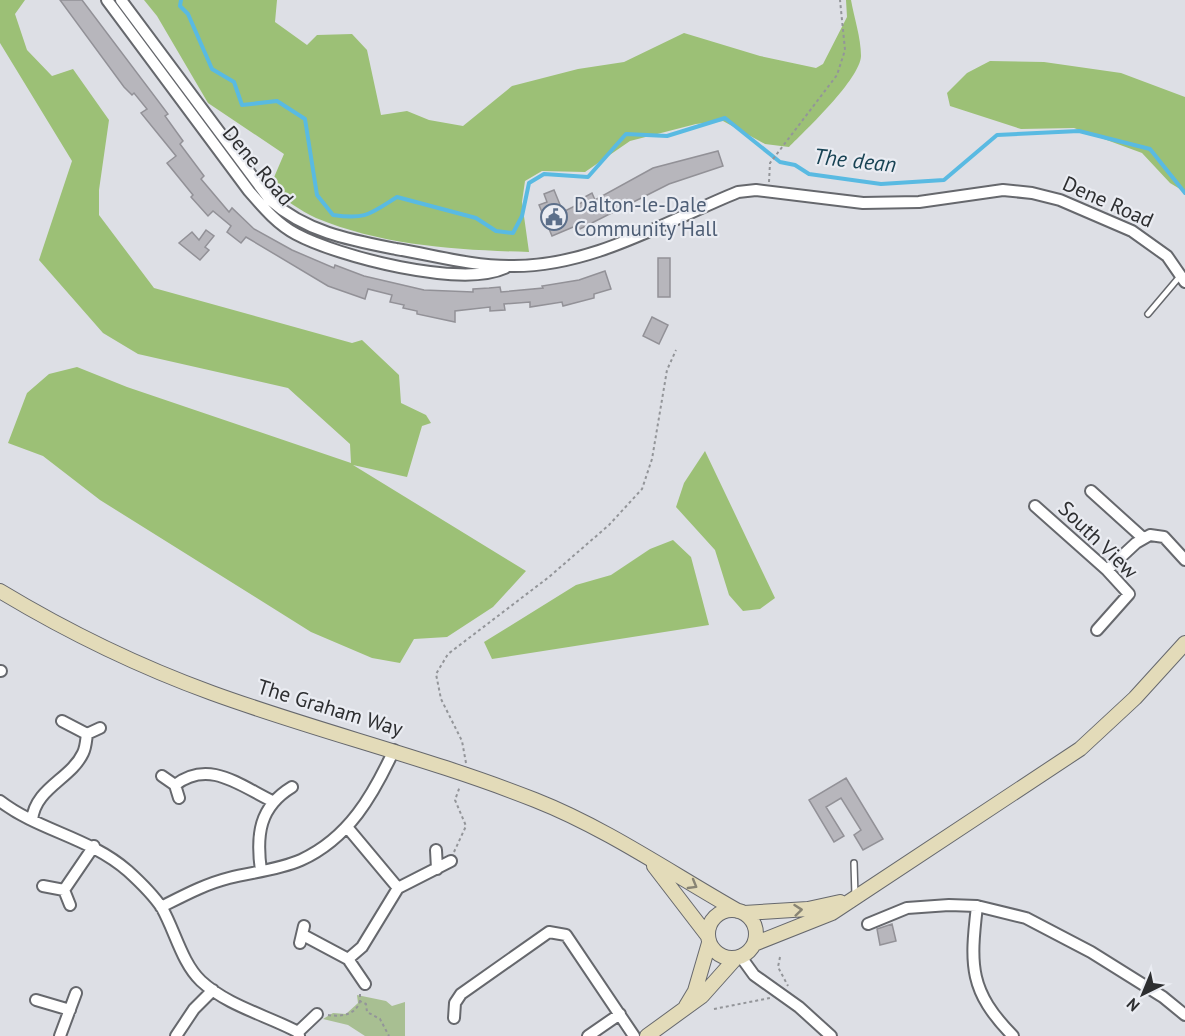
<svg xmlns="http://www.w3.org/2000/svg" width="1185" height="1036" font-family="'PT Sans',sans-serif">
	<style>
		.green { fill: #a8bf92 }
		.forest { fill: #9cc076 }
		.lines { fill: none; stroke-linecap: round; stroke-linejoin: round }
		.stream { stroke: #59bae2; stroke-width: 4 }
		.building { fill: #b7b6bc; stroke: #929197; stroke-width: 1.5 }
		.service-casing { stroke: #66686d; stroke-width: 8 }
		.minor-casing { stroke: #66686d; stroke-width: 14 }
		.secondary-casing { stroke: #66686d; stroke-width: 16 }
		.path { stroke: #939599; stroke-width: 2; stroke-dasharray: 3 3; stroke-linecap: butt }
		.service { stroke: #fff; stroke-width: 5 }
		.minor { stroke: #fff; stroke-width: 10 }
		.secondary { stroke: #e3dbb9; stroke-width: 14 }
		.oneway { stroke: #888474 }
		.labels { text-anchor: middle; stroke-width: 4.5; stroke-linejoin: round; paint-order: stroke }
		.street-label { font-size: 21px; fill: #2d2e30; stroke: #eaecf2 }
		.service-label { font-size: 21px; fill: #4e5e75; stroke: #eaecf2; text-anchor: start }
		.water-label { font-size: 22px; font-style: italic; fill: #174253; stroke: #eaecf2 }
	</style>
	<rect width="100%" height="100%" fill="#dddfe5"/>
	<path class="green" d="M357,995L386,1001L392,1006L405,1002V1036H365L348,1025L323,1019L333,1013L346,1014L358,1003Z"/>
	<path class="forest" d="M0,0H25L15,14L27,50L52,76L73,69L109,120L99,190V215L154,288L352,343L362,340L399,375L401,403L426,415L431,423L422,426L407,477L353,465L526,571L493,607L447,637L414,639L400,663L372,658L311,632L100,500L43,456L8,443L27,393L49,374L77,367L127,387L351,463L350,444L288,388L138,354L103,333L39,260L72,161L0,43Z
		M144,0H277L275,22L307,45L317,35L352,34L367,50L381,115L407,111L429,120L463,126L512,86L578,69L624,62L684,33L760,56L816,68L823,64L847,17L846,0H851C854,17 861,38 861,56C860,79 806,130 789,147L765,144L723,121L696,124L630,141L585,172L542,171L525,181L522,202L529,252C457,250 384,246 316,218C300,211 284,198 269,189L284,154L208,103L157,16Z
		M990,61L1044,62L1121,73L1185,97V192L1170,183L1142,153L1074,128L1021,129L950,106L947,93L967,73Z
		M705,451L775,598L760,609L743,611L729,595L715,550L676,507L684,483Z
		M673,540L691,557L709,625L492,659L484,642L576,585L611,575L650,549Z"/>
	<g class="lines">
		<path class="stream" d="M181,0L180,6L188,14L212,69L234,82L242,105L277,101L305,119L317,195L333,215C366,220 370,214 397,197L476,218L496,231L513,233L522,216L529,183L544,174L588,177L626,134L667,136L725,118L780,162L795,165L809,174L881,184L944,180L997,135L1079,131L1150,149L1185,193"/>
	</g>
	<path class="building" d="M60,0H82L168,114L165,116L183,141L180,144L204,176L201,179L229,212L232,208L254,229L292,250L334,268L335,265L364,276L424,290L473,292V289L489,288L500,287L501,292L543,288L542,286L579,280L605,271L611,289L594,294V298L563,306L562,302L530,307V302L504,304L505,310L490,311V307L455,311V322L417,314V311L403,308L404,305L390,302L392,295L368,289L365,299L328,286L246,237L241,243L227,232L231,226L213,211L208,216L191,197L193,195L167,163L176,156L141,113L147,109L134,93L132,95L124,87Z
		M718,151L723,166L669,184L580,229L578,225L552,236L539,205L547,202L544,194L554,190L563,212L583,202L581,199L592,193L595,200L653,168Z
		M206,230L214,236L205,247L209,250L200,260L179,243L192,232L199,240Z
		M658,258H670V297H658Z
		M652,317L668,325L659,344L643,336Z
		M846,778L883,839L863,850L854,835L861,830L841,798L826,807L844,836L834,842L809,800Z
		M892,924L896,941L880,945L877,929Z"/>
	<g class="lines">
		<defs>
			<path id="service" d="M1148,314L1181,275
				M854,863L855,896"/>
			<path id="minor" d="M107,0L249,191C263,207 277,224 296,234C339,257 461,288 505,268
				M121,0L270,200C306,232 350,240 396,249C433,255 471,266 509,266C590,268 664,222 738,192L756,190L863,203L919,202L1003,190L1032,193L1060,200L1132,231L1167,256L1185,282
				M1091,491L1143,538
				M1035,506L1107,570L1129,594L1097,630
				M1107,570L1136,543L1150,535L1164,537L1185,560
				M0,671H1
				M62,721L87,734
				M162,776L175,785L179,798
				M175,785C209,759 239,785 272,801
				M0,801C39,831 89,837 128,871C139,881 154,896 162,908C175,931 182,963 201,981C228,1006 266,1015 298,1032L299,1036
				M32,820C35,788 71,779 83,753C86,747 86,740 87,734L100,728
				M347,827L398,888
				M436,850L437,869
				M261,871C256,835 259,807 292,787
				M43,886L64,890L70,905
				M64,890L94,846
				M977,906C970,966 969,991 1013,1036
				M161,907C183,896 205,884 229,878C253,872 278,870 301,860C349,838 373,795 394,750
				M868,924L907,908L949,905L977,906L1026,918L1091,952L1163,997L1185,1015
				M303,935L348,959L362,947L398,888L451,861
				M300,943L304,926
				M741,957L754,975L799,1007L831,1036
				M348,959L365,984
				M36,1000L70,1010
				M454,1018L455,1003L461,994L549,932L566,935L634,1036
				M298,1032L317,1014
				M60,1036L76,993
				M176,1036L194,1009L213,990
				M588,1036L620,1014"/>
			<path id="secondary" d="M0,591C68,632 138,666 212,693C319,732 429,758 535,800C606,828 671,873 738,911
				M654,866L707,935
				M708 934a24 24 0 1 1 48 0a24 24 0 1 1-48 0Z
				M744,913L808,909L840,902
				M754,944L832,913L1080,749L1135,698L1185,643
				M686,1006L695,991L709,943
				M647,1036L702,996L735,959"/>
		</defs>
		<use href="#service" class="service-casing"/>
		<use href="#minor" class="minor-casing"/>
		<use href="#secondary" class="secondary-casing"/>
		<path class="path" d="M769,182L770,163L837,75L845,50L840,0
			M466,763L462,741L441,699L436,674L448,654L549,577L609,525L642,489L652,459L667,370L676,350
			M454,852L466,826L455,800L460,786
			M780,957L778,967L788,986
			M360,994V1001L366,1004L367,1012L380,1019L389,1036
			M714,1009L770,998
			M328,1015C341,1017 356,1015 360,1001"/>
		<use href="#service" class="service"/>
		<use href="#minor" class="minor"/>
		<use href="#secondary" class="secondary"/>
	</g>
	<defs><path id="oneway-chevron" d="M-2-3.5L2.5 0L-2 3.5" fill="none" stroke-width="1.6" stroke-linecap="round" stroke-linejoin="round" transform="scale(1.5)"/></defs>
	<g class="oneway">
		<use href="#oneway-chevron" transform="translate(693 885) rotate(30)"/>
		<use href="#oneway-chevron" transform="translate(798 910) rotate(-6)"/>
	</g>
	<defs>
		<symbol id="civic-ring" viewBox="-11 -11 22 22"><circle r="9.5" fill="#eaecf2" stroke="#5c6f8a" stroke-width="1.5"/><path d="M-.6-6.5H3V-4.5H.6V-3L4-1V1h2V6H-6V1h2V-1L-.6-3ZM-1.2 2.5V6h2.4V2.5Z" fill="#5c6f8a"/></symbol>
	</defs>
	<g fill-rule="evenodd">
		<use href="#civic-ring" x="539" y="202" width="30" height="30"/>
	</g>
	<g class="labels">
		<g class="street-label">
			<text transform="translate(258 166) rotate(50)" y="7">Dene Road</text>
			<text transform="translate(1108 202) rotate(24)" y="7">Dene Road</text>
			<text transform="translate(1098 540) rotate(44)" y="7">South View</text>
			<text transform="translate(330 708) rotate(17)" y="7">The Graham Way</text>
		</g>
		<g class="service-label">
			<text x="574" y="212">Dalton-le-Dale<tspan x="574" dy="24">Community Hall</tspan></text>
		</g>
		<g class="water-label">
			<text transform="translate(855 160) rotate(6)" y="8">The dean</text>
		</g>
	</g>
	<g transform="translate(1143 994) rotate(223)" stroke="#eaecf2" stroke-width="4.5" paint-order="stroke">
	<path d="M0-4.5L10 22L0 15L-10 22Z" fill="#2d2e30"/>
	<text y="-9" font-size="16" font-weight="bold" text-anchor="middle" fill="#2d2e30">N</text>
	</g>
</svg>
